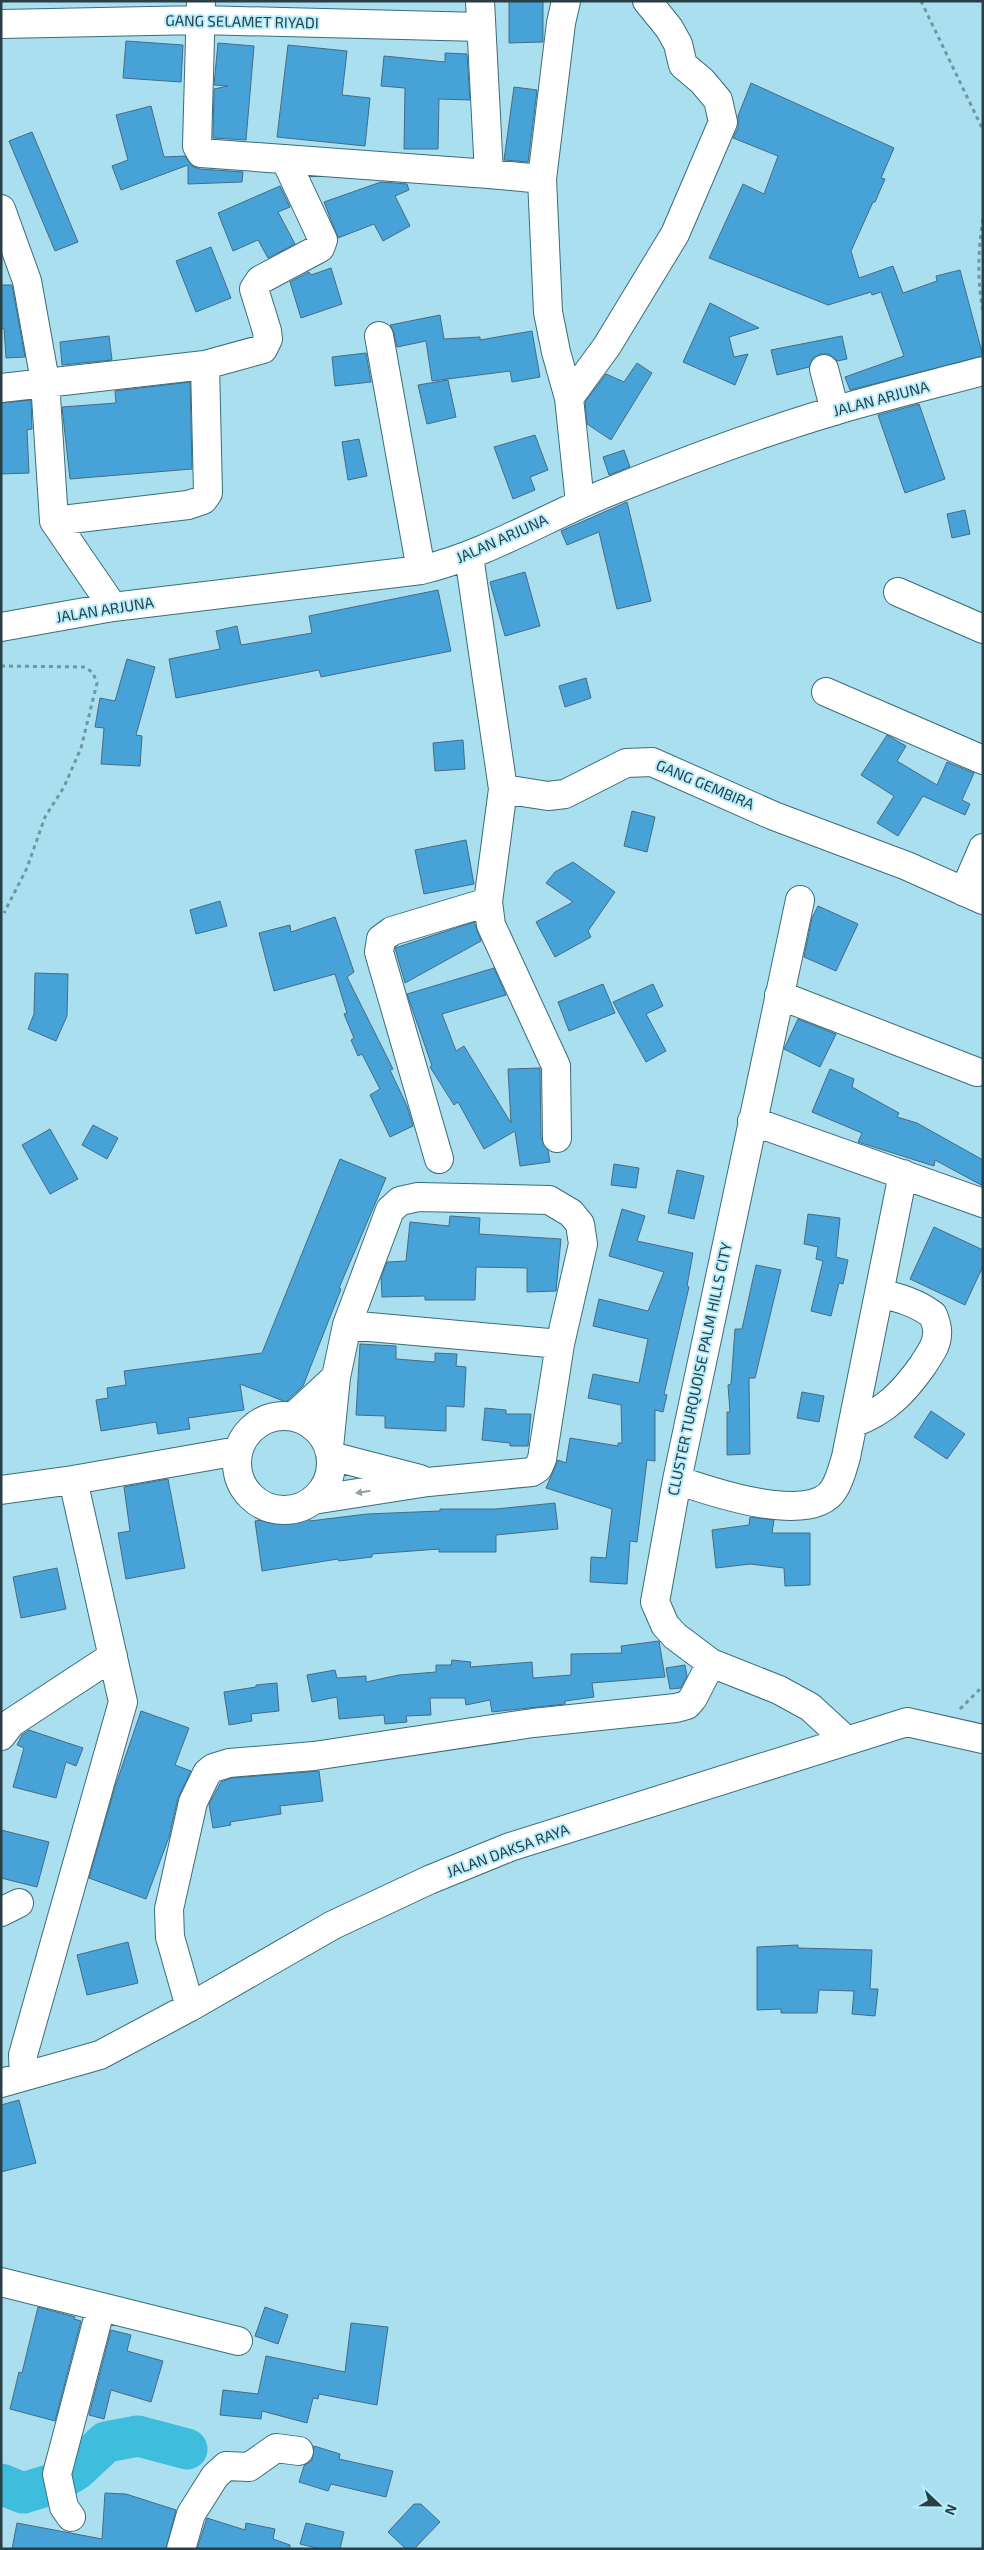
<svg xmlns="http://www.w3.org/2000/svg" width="984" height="2550" font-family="'Exo 2',sans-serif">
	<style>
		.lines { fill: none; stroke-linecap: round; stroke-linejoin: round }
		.river { stroke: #3ebddc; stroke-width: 41 }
		.building { fill: #47a2d7; stroke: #466c85 }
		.minor-casing { stroke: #3a6d7b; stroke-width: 30 }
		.path { stroke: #6f96a2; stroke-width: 3; stroke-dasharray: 4 4; stroke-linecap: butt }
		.minor { stroke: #fff; stroke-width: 28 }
		.oneway { fill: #949fa2 }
		.labels { text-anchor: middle; stroke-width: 4; stroke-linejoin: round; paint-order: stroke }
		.street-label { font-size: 15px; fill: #293f45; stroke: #b7edfc }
	</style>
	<rect width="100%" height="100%" fill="#aadfef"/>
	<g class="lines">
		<path class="river" d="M1,2484L23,2493L53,2484L76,2470L106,2442L138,2436L187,2449"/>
	</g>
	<path class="building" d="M509,1H543V42L509,43Z
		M126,41L183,45L181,82L123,78Z
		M218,43L254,46L246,140L213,138L214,89L228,86L214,85Z
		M288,45L347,51L342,95L370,98L365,146L277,137Z
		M445,53L467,54L470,100L439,99L438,149H404L405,88L381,86L384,56L445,62Z
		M751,83L894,148L881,178L885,179L875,202H873L851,251L859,278L893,266L903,293L937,281L936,276L960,270L983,356L850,390L845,377L904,356L881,292L872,295L871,292L828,305L709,258L743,184L764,194L778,156L733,138L738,128V116Z
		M514,87L537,90L528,162L504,160Z
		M151,106L164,157L185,156L192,166L200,169L243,172L242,182L188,184V165L121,190L112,166L128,160L116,115Z
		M32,132L78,242L55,251L9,141Z
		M381,182L407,184L409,190L395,196L410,226L383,241L374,224L338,238L324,202Z
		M280,186L290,207L278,212L295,244L268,258L258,240L233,251L218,213Z
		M211,247L231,298L196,312L176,261Z
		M331,268L342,304L301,318L290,282L309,272L311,275Z
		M1,285H12L25,357L6,358L4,328L1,329Z
		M710,303L759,328L729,337L734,357L748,354L735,385L683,362Z
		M440,315L444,339L480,337V340L532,331L540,377L512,382L510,371L432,381L426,341L397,347L394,333L390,325Z
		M109,336L112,360L62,365L60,342Z
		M842,336L847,359L837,361L829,354H821L813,358L809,367L777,375L771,350Z
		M366,353L371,382L335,386L332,357Z
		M637,363L652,373L611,440L587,424L585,402L606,374L624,382Z
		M448,380L456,417L427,424L418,385Z
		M190,382L192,469L70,479L62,407L116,403L115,391Z
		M31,400L32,429L27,430L29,473L1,474V403Z
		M919,404L945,479L905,493L878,415Z
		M535,435L548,470L530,477L535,490L513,499L494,447Z
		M359,439L367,476L348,480L342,442Z
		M624,450L630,467L609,475L603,457Z
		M627,502L651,601L617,609L599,532L567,545L561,531Z
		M965,510L970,534L952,538L947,514Z
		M525,572L540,626L505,636L490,582Z
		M438,590L451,651L321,677L319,670L176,698L169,659L220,649L216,631L237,626L241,645L312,633L309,616Z
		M127,659L155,667L136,735L142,736L140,766L101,764L104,728L95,727L100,698L115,701Z
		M586,678L591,698L565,707L559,686Z
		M887,735L906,746L897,761L937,785L947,762L974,773L962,800L970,804L965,815L923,796L898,836L877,823L894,796L861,775Z
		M463,740L465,769L435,771L433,743Z
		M632,811L655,817L647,852L624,846Z
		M466,840L474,884L424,894L415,850Z
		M573,862L615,892L588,931L591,937L555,957L536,922L573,902L546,883L555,872Z
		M220,901L227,926L196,934L190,910Z
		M818,906L858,924L836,971L804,957L812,918Z
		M335,917L354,972L347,977L393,1069L390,1070L407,1106L413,1126L390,1137L370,1095L380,1089L362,1054L358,1056L351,1040L354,1038L344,1014L347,1013L335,974L274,991L259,933L290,925L291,932Z
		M474,922L481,941L405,983L395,948Z
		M494,968L506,995L442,1014L456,1051L464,1046L511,1123L508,1069L540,1068L541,1138L548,1150L550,1162L520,1166L515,1131L484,1149L458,1102L454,1105L430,1067L432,1066L407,994Z
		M35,973L68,974L67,1016L56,1041L28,1029L34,1014Z
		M603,984L615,1013L569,1031L558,1002Z
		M653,984L663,1006L646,1014L666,1051L646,1062L613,1002Z
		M798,1019L836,1034L820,1067L784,1049Z
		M830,1069L854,1079L852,1087L899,1113L897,1117L917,1123L983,1160V1186L935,1160L934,1166L858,1142L862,1133L812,1112Z
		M93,1125L118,1138L107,1159L82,1145Z
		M50,1129L78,1179L50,1194L22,1145Z
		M340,1159L386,1178L339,1288L341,1289L303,1386L286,1402L240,1384L244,1410L188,1418L190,1429L158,1434L156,1422L101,1431L96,1400L108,1398L107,1388L126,1385L124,1371L262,1353Z
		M614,1164L639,1168L636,1188L611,1185Z
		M677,1170L704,1176L694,1219L668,1213Z
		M622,1209L645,1216L637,1241L693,1253L687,1286L689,1287L664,1394L667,1395L663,1412L655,1410V1461L647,1460L637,1542L630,1541L627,1584L590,1582L591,1557L606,1558L612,1509L546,1488L558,1460L566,1463L570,1438L618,1446V1443H622L621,1405L588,1398L593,1374L639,1383L648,1339L593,1326L599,1299L648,1311L664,1272L609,1256Z
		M808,1214L840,1218L836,1257L848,1260L843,1284L839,1283L831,1316L811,1311L823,1261L816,1259L818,1247L804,1244Z
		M450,1216L480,1218L479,1234L561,1239L556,1291L527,1292V1268L476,1267L475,1300H425V1296L382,1297L381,1277L387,1262L406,1261L410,1222L449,1226Z
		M934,1227L983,1250V1266L965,1305L910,1279Z
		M756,1265L781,1270L755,1378H749L750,1454L727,1455V1412H730L728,1385L731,1384L735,1329H742Z
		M360,1344L396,1346V1359L435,1362V1353L457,1354L456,1366L466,1367L464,1407L446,1406V1431L385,1428V1416L356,1415Z
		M802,1392L824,1396L819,1422L797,1418Z
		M485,1408L506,1410V1414H531L528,1446H510V1443L482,1440Z
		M931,1411L965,1434L947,1459L914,1437Z
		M168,1479L185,1568L126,1579L118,1533L130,1531L124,1487Z
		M555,1503L558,1529L496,1535V1552H439V1549L372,1554V1557L339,1561L338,1559L262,1571L255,1521L307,1514L309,1515L310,1521L367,1514L440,1511V1509H496Z
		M750,1517L774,1520L772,1533H810V1585L785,1586L784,1568L750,1564L716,1568L712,1530L749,1525Z
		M57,1568L66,1609L21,1618L13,1577Z
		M659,1641L665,1677L592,1683L594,1697L565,1701V1704L492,1712L490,1700L466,1705L465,1698H430L431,1715L406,1716L407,1722L385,1724L384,1715L339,1719L337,1697L312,1702L307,1675L335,1670L337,1678L366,1676V1682L399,1675L436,1672V1665H451L452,1660L471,1662L470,1667L532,1662L533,1678L571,1675V1654L622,1653L621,1646Z
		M685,1665L687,1676L681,1688L670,1689L666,1668Z
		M277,1683L279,1711L251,1714L252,1721L229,1725L224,1692L256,1687V1685Z
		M141,1711L189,1728L175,1765L191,1771L178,1798L169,1837L146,1899L89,1878L115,1787Z
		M29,1730L83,1748L76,1766L66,1762L56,1798L13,1787L24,1748L17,1745L22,1735Z
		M319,1771L323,1801L280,1806L281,1814L230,1822L231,1825L213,1828L209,1804L221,1782L232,1778Z
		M1,1830L49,1842L37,1887L1,1878Z
		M128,1942L138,1983L87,1995L77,1955Z
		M798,1945V1948L872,1950L870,1989H878L875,2016L852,2014L854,1991L819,1990L817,2013H781V2009L757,2010V1947Z
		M19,2100L36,2163L1,2172V2105Z
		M38,2307L75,2317L74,2319L81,2321L55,2421L10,2409L19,2372L22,2373Z
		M265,2307L288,2315L278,2344L255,2336Z
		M351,2323L388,2327L377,2405L319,2394L318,2399L313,2398L307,2423L262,2411L261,2419L220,2415L223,2390L258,2394L266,2356L345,2372Z
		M111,2330L131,2335L127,2351L163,2361L151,2402L111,2390L104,2419L89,2415Z
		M314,2446L340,2454L339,2459L393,2471L386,2497L331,2484L328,2491L299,2482L304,2466L312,2460Z
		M105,2493L126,2494L176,2510L166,2549H12L17,2523L102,2539Z
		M414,2504H421L440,2522L414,2549H406L388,2532Z
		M207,2518L245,2530L246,2523L275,2529L273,2539L290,2545V2549H197Z
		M306,2523L344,2532L340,2549H321L300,2544Z"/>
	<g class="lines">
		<defs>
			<path id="minor" d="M201,1L197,146L201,153L489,174L480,1
				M566,1L561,23L542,179L548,312L556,352L569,398L580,503
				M1,24L200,20L481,27
				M489,174L542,179
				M1,209L27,281L45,381L54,521L113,607
				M379,336L421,570
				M824,369L835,411
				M1,388L205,365L263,349L268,339L267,331L254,289L260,280L320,248L323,240L285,159
				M569,398L607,346L675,234L723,122L718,100L702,81L683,65L678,44L669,28L647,1
				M54,521L188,505L203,500L208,493L205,365
				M469,556L503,789L548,796L565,794L626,763L652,762L774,816L907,866L983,900
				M898,592L983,629
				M1,627L113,607L421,570C489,554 551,514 616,489C688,460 762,432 837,410C885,396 934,384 983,371
				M826,692L983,760
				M503,789L488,902L491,925L556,1066L557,1138
				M964,892L983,848
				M800,900L677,1480L655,1602L665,1625L675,1636L711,1663L779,1690L810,1707L846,1740
				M779,995L977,1072
				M752,1121L983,1203
				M439,1159L379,952L381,939L392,931L488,902
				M347,1325L560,1344
				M237 1463a47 47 0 1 1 94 0a47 47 0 1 1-94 0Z
				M294,1416L336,1377
				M853,1423C885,1412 904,1392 923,1365C929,1355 937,1346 937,1334C938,1327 935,1321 933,1315C916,1302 899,1298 879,1293
				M331,1456L420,1479
				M73,1480L238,1451
				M677,1480C709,1491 812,1527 834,1489C840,1480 843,1467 846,1457L903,1174
				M1,1490L73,1480L123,1702L23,2055L24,2076
				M313,1500L428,1482L532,1472L538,1468L542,1459L560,1344L583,1244L580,1224L571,1213L549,1200L418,1197L400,1201L390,1210L347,1325L336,1377L329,1447
				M1,1736L11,1723L113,1656
				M1,1912L19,1903
				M190,2007L170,1937L169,1909L193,1802L207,1773L213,1768L229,1763L314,1756L533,1723L676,1708L687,1705L693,1698L711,1663
				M1,2083L100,2055L190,2007L333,1925L429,1880L510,1847L907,1722L983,1739
				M1,2282L238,2341
				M71,2517L64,2507L57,2474L101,2307
				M181,2549L191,2514L215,2476L226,2466L249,2467L276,2448L299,2451"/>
		</defs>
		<use href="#minor" class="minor-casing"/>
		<path class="path" d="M921,1L983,130
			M983,219C978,251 977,280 983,312
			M1,666L85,667L93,673L97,683L81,748L64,787L45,817L27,868L4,913
			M960,1709L983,1686"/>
		<use href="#minor" class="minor"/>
	</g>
	<defs><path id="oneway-solid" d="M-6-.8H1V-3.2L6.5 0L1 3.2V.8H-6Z" transform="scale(1.25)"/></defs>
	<use class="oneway" href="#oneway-solid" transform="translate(363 1492) rotate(171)"/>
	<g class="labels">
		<g class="street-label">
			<text transform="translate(242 22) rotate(1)" y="5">GANG SELAMET RIYADI</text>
			<text transform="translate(881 399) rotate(-15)" y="5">JALAN ARJUNA</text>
			<text transform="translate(502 539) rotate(-24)" y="5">JALAN ARJUNA</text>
			<text transform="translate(105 610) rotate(-9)" y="5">JALAN ARJUNA</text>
			<text transform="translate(705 785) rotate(23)" y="5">GANG GEMBIRA</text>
			<text transform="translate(700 1369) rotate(-78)" y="5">CLUSTER TURQUOISE PALM HILLS CITY</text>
			<text transform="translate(508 1851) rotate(-20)" y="5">JALAN DAKSA RAYA</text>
		</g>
	</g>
	<rect width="984" height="2550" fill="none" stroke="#293f45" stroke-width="5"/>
	<g transform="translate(939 2505) rotate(112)" stroke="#b7edfc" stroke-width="4" paint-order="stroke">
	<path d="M0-4L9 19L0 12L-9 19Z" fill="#293f45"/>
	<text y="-8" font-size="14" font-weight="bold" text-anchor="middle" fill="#293f45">N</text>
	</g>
</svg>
